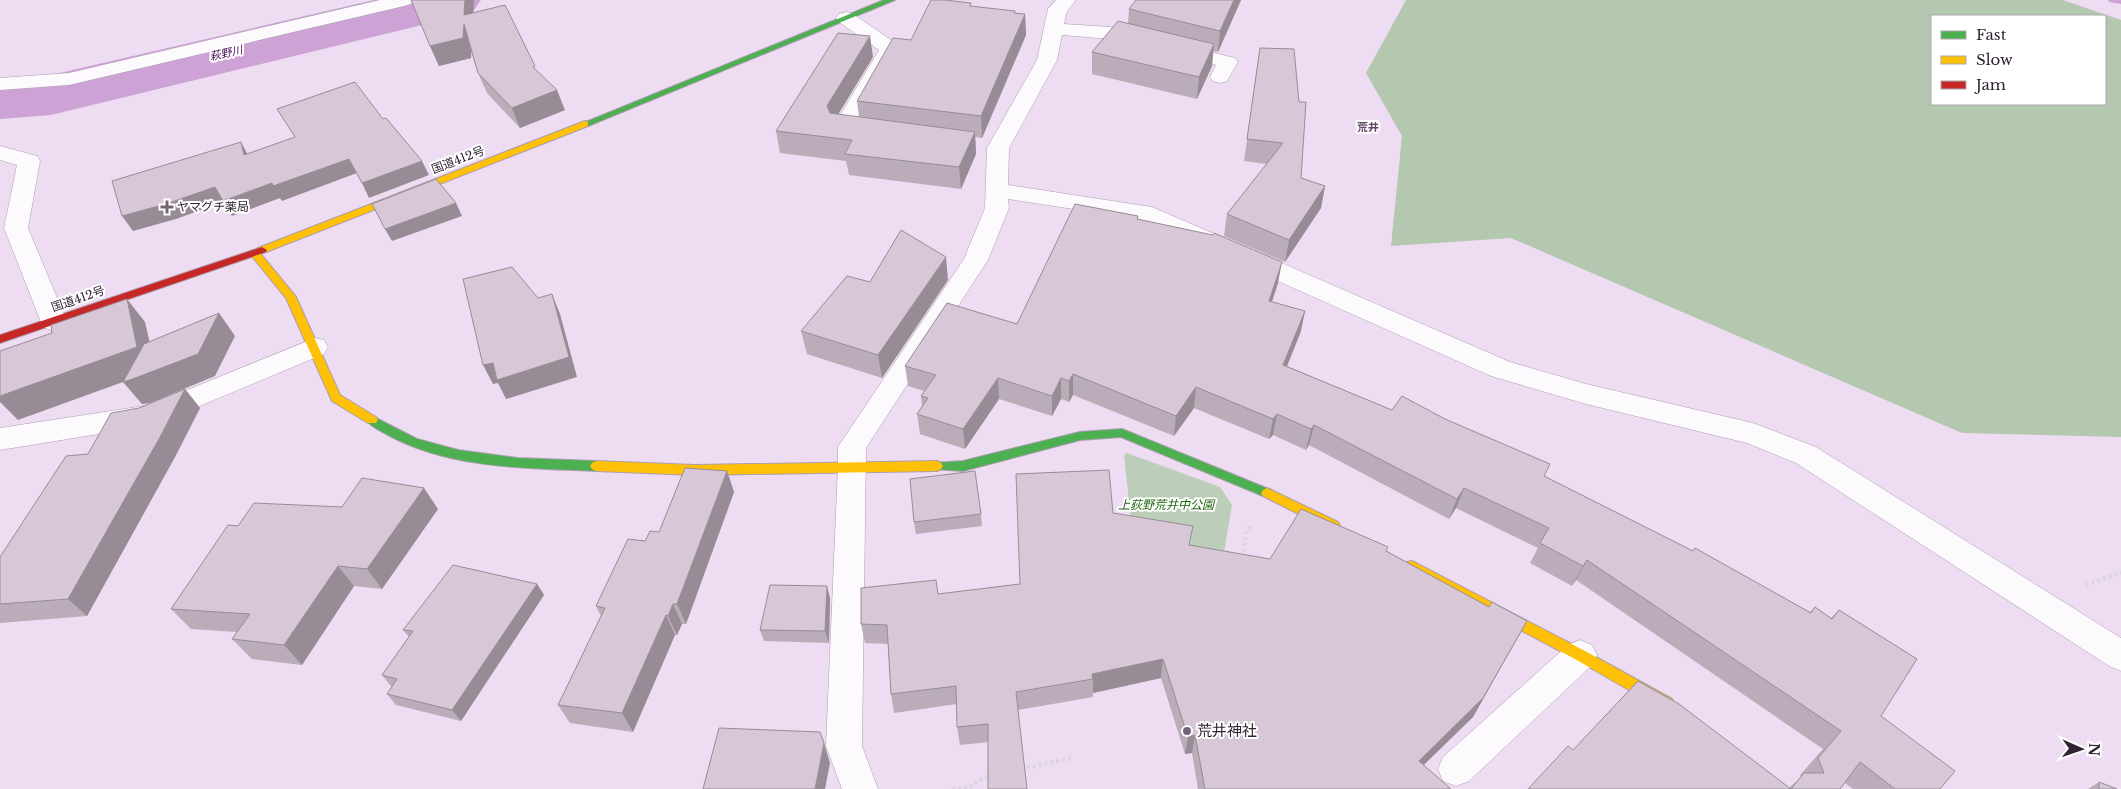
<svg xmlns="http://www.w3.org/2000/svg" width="2121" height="789" font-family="'Libre Baskerville','Noto Sans JP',serif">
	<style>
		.green { fill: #bcceb9 }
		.forest { fill: #b3c8af; fill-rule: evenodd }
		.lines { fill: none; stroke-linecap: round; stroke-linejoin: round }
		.stream { fill: #cda3d5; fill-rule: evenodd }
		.river { fill: #cda3d5; fill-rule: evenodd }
		.street-casing { stroke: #ac9eaf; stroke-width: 1 }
		.fast-casing { stroke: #ac9eaf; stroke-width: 2 }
		.slow-casing { stroke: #ac9eaf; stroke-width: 2 }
		.jam-casing { stroke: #ac9eaf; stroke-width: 2 }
		.path { stroke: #dbd6dd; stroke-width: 4; stroke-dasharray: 3 3; stroke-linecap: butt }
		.street { fill: #fcfafd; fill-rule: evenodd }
		.fast { fill: #4caf50; fill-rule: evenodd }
		.slow { fill: #ffc107; fill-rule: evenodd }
		.jam { fill: #c62828; fill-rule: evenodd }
		.wall { fill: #baacb9 }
		.shaded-wall { fill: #978c96 }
		.building { fill: #d8c8d7; stroke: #978c96 }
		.poi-dot { fill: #726476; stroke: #fff; stroke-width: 2 }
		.labels { text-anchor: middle; stroke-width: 4; stroke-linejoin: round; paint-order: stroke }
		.far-water-label { font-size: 11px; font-style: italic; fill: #470253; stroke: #fff }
		.far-neighbourhood-label { font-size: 11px; font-weight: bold; fill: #614667; stroke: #fff }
		.street-label { font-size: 12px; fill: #302433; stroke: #fff }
		.poi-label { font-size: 12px; fill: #302433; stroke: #fff; text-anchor: start }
		.park-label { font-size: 12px; font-style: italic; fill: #1c640e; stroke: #fff }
		.near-poi-label { font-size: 15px; fill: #302433; stroke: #fff; text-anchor: start }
	</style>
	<rect width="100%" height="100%" fill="#eedcf2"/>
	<path class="green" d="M1127,453L1220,487L1232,505L1224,552L1133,537L1124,455Z"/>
	<path class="forest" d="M1406,0H2063L2121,20V437L1962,433L1511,238L1391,246L1402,136L1366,73ZM1932,16H2105V104H1932Z"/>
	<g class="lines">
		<path class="stream" d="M2108,0H2121V4L2109,2Z"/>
		<path class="river" d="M374,0H481L472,13L451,18L51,115L0,119V79L51,75Z"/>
		<defs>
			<path id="street" d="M380,0H413L411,4L404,6L69,85L0,90V78L69,73Z
				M1056,0H1076L1067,11L1064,24L1110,27L1235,58L1238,62L1227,81L1220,83L1213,81L1210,77L1216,65L1110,39L1062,35L1057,60L1009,148L1008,185L1152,207L1510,362L1586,384L1753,423L1816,447L2121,638V671L2109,666L1796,463L1747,443L1586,404L1491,376L1139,219L1008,199L1009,208L988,260L866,448L862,746L878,789H842L826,746L838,466V447L964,259L985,208L987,148L1037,60L1048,9Z
				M846,12L853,14L897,44L900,48L857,124L873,126L876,131L873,136L865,138L835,134L832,129L879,50L839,22L836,18L839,14Z
				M0,146L37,156L40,161L28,228L67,322L63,328L54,331L45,328L41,322L4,228L17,165L0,160Z
				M315,338L324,340L328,347L324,354L154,425L0,450V428L150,405Z
				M1580,640L1592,645L1597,655L1592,665L1469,781L1456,786L1443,781L1438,769L1443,757L1568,645Z"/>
			<path id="fast" d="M884,0H895L588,126H582L581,124Z
				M372,416L417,439L458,450L517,458L596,461L600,463L602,466L600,469L596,471C527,468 451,469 388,435C381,431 371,427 366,420L368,417Z
				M1122,429L1271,490L1273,493L1271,496H1263L1121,437L1080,440L963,471L933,469L931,466L933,463L963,461L1080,432Z"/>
			<path id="slow" d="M585,121L588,122V126L266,252L260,253L296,297L340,395L376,417L378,420L376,423H368L332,401L286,298L251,255L250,253L251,251L257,250L258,248Z
				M596,461L695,465L937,461L941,463L943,466L941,469L937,471L695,475L596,471L592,469L590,466L592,463Z
				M1267,488L1338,522L1340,526L1338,530L1334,531L1330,530L1263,496L1261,493L1263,490Z
				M1412,561L1585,651L1672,699L1674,704L1672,709L1667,710L1662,709L1575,659L1407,570L1406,566L1407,562Z"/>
			<path id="jam" d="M262,247L267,250L266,252L0,343V335Z"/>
		</defs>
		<use href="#street" class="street-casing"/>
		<use href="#fast" class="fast-casing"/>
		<use href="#slow" class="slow-casing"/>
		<use href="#jam" class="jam-casing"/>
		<path class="path" d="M1243,558L1246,533L1251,526
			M2086,585L2121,572
			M1021,769L1072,758
			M952,789L970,787L979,780L991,775"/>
		<use href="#street" class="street"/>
		<use href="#fast" class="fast"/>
		<use href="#slow" class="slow"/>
		<use href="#jam" class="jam"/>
	</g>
	<path class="wall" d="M1241,0L1218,52L1213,51L1212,66L1197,99L1092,74V52L1128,24L1129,9Z
		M972,6L1025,14L1026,35L982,138L975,137L976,154L961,189L849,175L846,161L780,153L776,131L873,57L838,114L859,117L857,101L911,40Z
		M474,12L537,71L565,110L520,128L487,93L478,73L471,50V58L439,66L430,46Z
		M1260,48L1301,178L1325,186L1321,208L1285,262L1224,236L1227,214L1267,164L1244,161Z
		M1138,219L1278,283L1272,302L1301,331L1287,366L1544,476L1810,612L1815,607L1831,618L1839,610L1881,716L1940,789H1853L1845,783L1840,789H1528L1573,750L1789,788L1801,777L1800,775L1823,749L1576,580L1572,586L1530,563L1538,548L1456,508L1449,519L1309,445L1306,450L1273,435L1269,439L1194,408L1174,436L1073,395L1069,402L1061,399L1052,416L999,399L965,449L920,434L917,414L922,407L921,396L924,391L908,386L905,366L1017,324Z
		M948,280L882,378L807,354L801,331Z
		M185,389L200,408L175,457L87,616L0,623V604L88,454L139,408Z
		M727,471L734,492L686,624H682L677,635H675L633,732L570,723L558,705L601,616L596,606L645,541L659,532Z
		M342,507L438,509L382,589L354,586L302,665L252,659L232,639L237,632L191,629L171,609L238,526Z
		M1113,513L1190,545L1270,559L1386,551L1489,607L1527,621L1473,717L1424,765L1451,789H1198L1192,753L1185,754L1161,678L1093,693V697L1018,710L988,742L960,745L957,727V704L894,713L891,694L888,644L865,643L861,624L938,594L1020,584Z
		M981,514L982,526L916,534L914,522Z
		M537,584L544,595L461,721L396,705L387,694L392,686H391L382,675L409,637L403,630Z
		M830,598L829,643L764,641L760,630Z
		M2099,782L2117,789H2088Z"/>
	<path class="shaded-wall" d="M465,0H474L472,34L464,15Z
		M1234,0H1241L1218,52L1220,31Z
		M1025,14L1026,35L982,138L981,116Z
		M464,24L472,43L471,58L439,66L430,46Z
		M870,36L873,57L830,128L827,106Z
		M1214,44L1212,66L1197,99L1199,77Z
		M557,90L565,110L520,128L512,108Z
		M975,132L976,154L961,189L959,167Z
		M241,142L249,157L244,155Z
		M349,159L357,173L282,201L280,198L232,216L223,202L176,219L133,231L122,216L215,187Z
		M422,161L429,175L369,198L362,183Z
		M1325,186L1321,208L1285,262L1289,240Z
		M456,203L462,216L392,241L385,229Z
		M946,257L948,280L882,378L878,355Z
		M1282,262L1278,283L1265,322L1269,301Z
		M552,294L560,314L577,377L506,399L498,383L493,384L483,365Z
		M127,299L145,322L156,370L219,313L235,336L215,376L150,403L142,404L123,382L18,420L0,402V396Z
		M1305,311L1301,331L1279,386L1283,365Z
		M1073,374V395L1069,402V381Z
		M998,378L999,399L965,449L963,429Z
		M1061,378V399L1052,416V396Z
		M1196,387L1194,408L1174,436L1176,416Z
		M185,389L200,408L175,457L87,616L68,599Z
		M1277,414L1273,435L1269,439L1273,419Z
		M1314,425L1309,445L1306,450L1311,429Z
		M727,471L734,492L686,624L677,604Z
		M424,488L438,509L382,589L367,569Z
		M1464,488L1456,508L1449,519L1457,499Z
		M1587,560L1576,580L1572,586L1583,566Z
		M338,566L354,586L302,665L284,645Z
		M537,584L544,595L461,721L452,710Z
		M827,586L830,598L829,643L825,631Z
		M673,604L682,624L677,635L668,616Z
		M666,615L675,635L633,732L622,713Z
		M1527,621L1473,717L1410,778L1419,761Z
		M1163,659L1161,678L1093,693V679L1092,674Z
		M1195,735L1192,753L1185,754L1188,737Z
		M824,743L830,763L825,789H815Z"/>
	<path class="building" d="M411,0H465L464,15L505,5L535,66L533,67L557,90L512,108L478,73L464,24L463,38L430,46Z
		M931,0H945L971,3L970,6L1015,11L1014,13L1025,14L981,116L857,101L893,38L911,40Z
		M1136,0H1234L1220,31L1129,9Z
		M1118,21L1214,44L1199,77L1092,52Z
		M838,33L870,36L827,106L830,113L975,132L959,167L845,154L852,140L776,131Z
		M1260,48L1294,49L1299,102H1306L1301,178L1325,186L1289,240L1227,214L1283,143L1247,139Z
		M355,82L383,119L386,118L422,161L362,183L349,159L273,186L272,183L223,201L215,187L166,204L122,216L112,181L241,142L244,155L295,137L277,109Z
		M436,179L456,203L385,229L372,204Z
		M1075,204L1138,216L1137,219L1213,235L1214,233L1282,262L1269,301L1305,311L1283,365L1392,410L1402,396L1445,419L1550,464L1544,476L1693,551L1695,548L1811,613L1815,607L1832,619L1839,610L1917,659L1881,716L1955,771L1940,789H1895L1860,762L1840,789H1791L1804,773H1824L1818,758L1841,731L1587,560L1583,566L1540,543L1549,528L1464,488L1457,499L1314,425L1311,429L1277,414L1273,419L1196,387L1176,416L1073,374L1069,381L1061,378L1052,396L998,378L963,429L917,414L928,398L921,396L936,375L905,366L947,303L1017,324Z
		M901,230L946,257L878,355L801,331L847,276L870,282Z
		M512,267L538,298L552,294L569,357L497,380L493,363L483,365L463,279Z
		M127,299L137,347L0,396V351L52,333L51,325Z
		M219,313L198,354L130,380L123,382L144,344Z
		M185,389L159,439L68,599L0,604V557L66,456L88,454L111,413L139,408Z
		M685,468L727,471L677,604H673L668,616L666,615L622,713L558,705L605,608L596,606L628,539L645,541L650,531L659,532Z
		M1109,470L1113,513L1193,526L1189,545L1270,559L1301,509L1388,547L1386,551L1489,607L1492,602L1527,621L1483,698L1419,761L1451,789H1205L1195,735L1188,737L1163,659L1092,674L1093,679L1016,692L1027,789H988V724L957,727L956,686L891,694L887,625L861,624V588L936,580L938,594L1020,584L1016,474Z
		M975,471L981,514L914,522L910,479Z
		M362,478L424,488L367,569L338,566L284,645L232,639L250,614L171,609L228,525L238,526L254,503L342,507Z
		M453,565L537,584L452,710L387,694L397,679L382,675L413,631L403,630Z
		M770,585L827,586L825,631L760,630Z
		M1638,681L1679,704L1791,789H1528L1568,746L1573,750Z
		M719,728L820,732L824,743L815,789H703Z
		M2099,782L2117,789H2099Z"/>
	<g class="poi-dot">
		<path d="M164.5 199.5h5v5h5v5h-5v5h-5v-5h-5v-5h5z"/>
		<circle cx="1187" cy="731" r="5"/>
	</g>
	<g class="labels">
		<g class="far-water-label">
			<text transform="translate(226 53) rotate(-13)" y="4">萩野川</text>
		</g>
		<g class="far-neighbourhood-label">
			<text x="1368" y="131">荒井</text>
		</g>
		<g class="street-label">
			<text transform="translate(458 160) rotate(-21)" y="4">国道412号</text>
			<text transform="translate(78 299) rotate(-19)" y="4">国道412号</text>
		</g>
		<g class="poi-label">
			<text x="177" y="211">ヤマグチ薬局</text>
		</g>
		<g class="park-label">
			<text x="1166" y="509">上荻野荒井中公園</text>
		</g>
		<g class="near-poi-label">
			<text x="1197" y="736">荒井神社</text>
		</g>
	</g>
	<rect x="1931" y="15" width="175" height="90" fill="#ffffff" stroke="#aca7ad"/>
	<rect x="1941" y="31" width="25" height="8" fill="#4caf50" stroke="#aca7ad"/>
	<text x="1976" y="40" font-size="15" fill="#302433">Fast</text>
	<rect x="1941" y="56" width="25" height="8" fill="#ffc107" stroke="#aca7ad"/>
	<text x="1976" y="65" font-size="15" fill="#302433">Slow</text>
	<rect x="1941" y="81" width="25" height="8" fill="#c62828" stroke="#aca7ad"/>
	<text x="1976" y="90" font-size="15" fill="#302433">Jam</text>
	<g transform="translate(2081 749) rotate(92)" stroke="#ffffff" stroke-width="4" paint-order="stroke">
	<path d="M0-4L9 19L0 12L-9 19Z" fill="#302433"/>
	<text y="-8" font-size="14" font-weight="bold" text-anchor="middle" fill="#302433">N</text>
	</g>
</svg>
